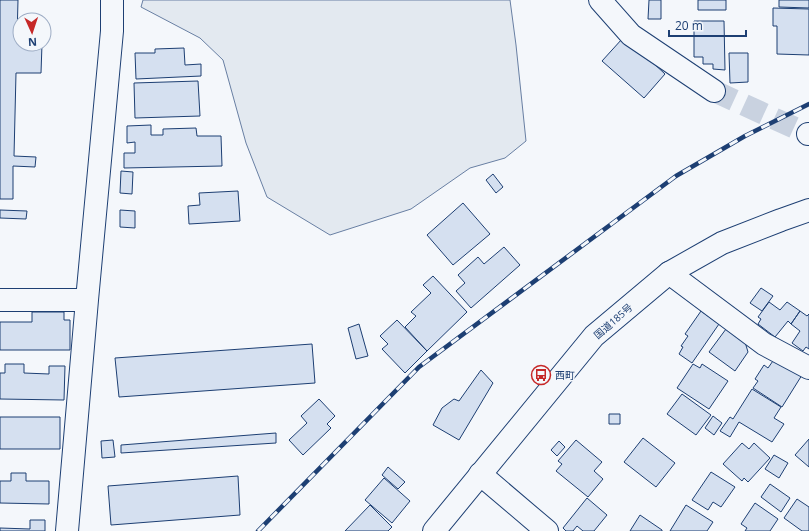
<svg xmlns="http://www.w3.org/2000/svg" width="809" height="531" font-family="'Open Sans','Noto Sans JP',sans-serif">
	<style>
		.green { fill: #e3e9f0; stroke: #687fa3 }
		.building { fill: #d5e0f0; stroke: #1d3f73 }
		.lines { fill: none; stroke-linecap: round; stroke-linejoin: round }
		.minor-tunnel { stroke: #c9d2e0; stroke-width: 22; stroke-dasharray: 22 11; stroke-linecap: butt }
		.minor-casing { stroke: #1d3f73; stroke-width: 24 }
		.trunk-casing { stroke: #1d3f73; stroke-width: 24 }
		.minor { stroke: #f4f7fb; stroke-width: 22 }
		.trunk { stroke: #f4f7fb; stroke-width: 22 }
		.rail-casing { stroke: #1d3f73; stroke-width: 4.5 }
		.rail { stroke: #f4f7fb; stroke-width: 3; stroke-dasharray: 9; stroke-linecap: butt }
		.labels { text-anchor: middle; stroke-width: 3; stroke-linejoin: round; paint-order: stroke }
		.street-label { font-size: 10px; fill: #1d3f73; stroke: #f4f7fb }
		.poi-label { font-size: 10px; fill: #1d3f73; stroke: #f4f7fb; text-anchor: start }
	</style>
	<rect width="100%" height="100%" fill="#f4f7fb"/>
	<path class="green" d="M143,0H510L516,45L526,141L505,158L470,168L411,209L330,235L267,197L246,143L223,60L200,38L141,7Z"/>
	<path class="building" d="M0,0H18L17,38H20V44H42L41,73H16L14,156L36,157L35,167L13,166V199H0Z
		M649,0H661V19H648Z
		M698,0H726V10H698Z
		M779,0H809V8L779,7Z
		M773,8L809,9V55L777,54V26H773Z
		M694,21H724L725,70L713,69V64H703V57H694Z
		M622,39L636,47L665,74L644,98L602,61Z
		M184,48L185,65L201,64V76L136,79L135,53H155V49Z
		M729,53H748V82L730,83Z
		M198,81L200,116L135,118L134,83Z
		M151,125V135H163V129L196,128L197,136H221L222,166L124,168V153H135V142L127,143V126Z
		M121,171L133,172L132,194L120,193Z
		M493,174L503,187L496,193L486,180Z
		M238,191L240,221L189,224L188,206L200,205L199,193Z
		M463,203L490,234L453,265L427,235Z
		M0,210L27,211L26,219L0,218Z
		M120,210L135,211V228L120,227Z
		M504,247L520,265L471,308L456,291L465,283L458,275L478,257L484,264Z
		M433,276L467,312L427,351L405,327L416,316L411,312L431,293L423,285Z
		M761,288L773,296L762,311L750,303Z
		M769,302L780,310L787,302L800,311L791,324L788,321L775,337L758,324L761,319L758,317Z
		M701,311L719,324L692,363L679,354L683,347L681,346L688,336L685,334Z
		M800,311L807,316L809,314V349L806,347L803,351L792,343L800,331L791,324Z
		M32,312H64V320H70V350H0V322H32Z
		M397,320L427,351L405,373L382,349L388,344L380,336Z
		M359,324L368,356L356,359L348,328Z
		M726,329L745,342L748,352L735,371L709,352Z
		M312,344L315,383L119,397L115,358Z
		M775,358L802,375L782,407L753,388L758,381L755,379L764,365L768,368Z
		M5,364H24V373L49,374V366H65L64,400L0,399V373H5Z
		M693,364L700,368L702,364L728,381L709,409L677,388Z
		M481,370L493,383L459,440L433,425L442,408L454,399L459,401Z
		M752,389L781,407L774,418L784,424L772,442L739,422L730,437L720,431L730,417L733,419Z
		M682,394L711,415L696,435L667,414Z
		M319,399L335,416L327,424L331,428L303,455L289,440L307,423L301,416Z
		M609,414H620V424H609Z
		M713,416L722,423L714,435L705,428Z
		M0,417H60V449H0Z
		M276,433V443L121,453V445Z
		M643,438L675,463L656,487L624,462Z
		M809,439V467L795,455Z
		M113,440L115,457L102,458L101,441Z
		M576,440L602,462L594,471L603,479L588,497L556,471L562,464L558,461Z
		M559,441L565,447L557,456L551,450Z
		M742,443L749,449L754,443L770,458L748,482L744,478L742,481L723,464Z
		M774,455L788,463L779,478L765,469Z
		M388,467L405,482L398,489L382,475Z
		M711,472L735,487L721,507L713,502L708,510L692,500Z
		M11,473H26V481H49V504L0,503V481H11Z
		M238,476L240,515L111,525L108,486Z
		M384,478L410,501L392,523L365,500Z
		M770,484L790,498L781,512L761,497Z
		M587,498L607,515L594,531H583L577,526L573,531H566L563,528Z
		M797,499L809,507V531H802L784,518Z
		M755,503L778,519L770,531H745L747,528L741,524Z
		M370,505L392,527L388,531H345Z
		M686,505L713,522L707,531H670Z
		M640,515L662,530V531H630Z
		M30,520H45V531H0V528L30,529Z"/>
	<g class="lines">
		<path class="minor-tunnel" d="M714,91L808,134"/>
		<defs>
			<path id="minor" d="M600,0L631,35L714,91
				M808,134H809
				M669,273L764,344L809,368
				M0,300H87
				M480,474L547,531
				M67,531L87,300L112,31V0"/>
			<path id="trunk" d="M434,531L594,336L669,273L722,243L781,220L809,210"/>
		</defs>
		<use href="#minor" class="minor-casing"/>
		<use href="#trunk" class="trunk-casing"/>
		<use href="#minor" class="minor"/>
		<use href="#trunk" class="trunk"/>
		<defs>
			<path id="rail" d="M258,531L419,367L676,176L745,136L809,104"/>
		</defs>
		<use href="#rail" class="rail-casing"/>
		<use href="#rail" class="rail"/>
	</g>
	<defs>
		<symbol id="bus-ring" viewBox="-11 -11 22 22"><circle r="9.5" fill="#f4f7fb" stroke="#c62828" stroke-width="1.5"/><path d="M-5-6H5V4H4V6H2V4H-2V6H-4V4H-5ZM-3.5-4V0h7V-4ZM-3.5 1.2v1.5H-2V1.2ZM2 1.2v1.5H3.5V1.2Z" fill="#c62828"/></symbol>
	</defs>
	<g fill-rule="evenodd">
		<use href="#bus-ring" x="530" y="364" width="22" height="22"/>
	</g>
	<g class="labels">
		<g class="street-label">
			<text transform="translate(613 321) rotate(-41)" y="4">国道185号</text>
		</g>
		<g class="poi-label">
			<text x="555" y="379">西町</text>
		</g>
	</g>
	<g transform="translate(32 32) rotate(177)"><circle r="19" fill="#f4f7fb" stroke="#9eadc5"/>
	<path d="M0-3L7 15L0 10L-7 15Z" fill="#c62828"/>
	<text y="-6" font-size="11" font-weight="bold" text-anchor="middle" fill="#1d3f73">N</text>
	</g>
	<path d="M669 30v6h77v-6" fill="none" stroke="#1d3f73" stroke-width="2"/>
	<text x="675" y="30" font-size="12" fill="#1d3f73" stroke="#f4f7fb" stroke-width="3" paint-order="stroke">20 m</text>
</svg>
